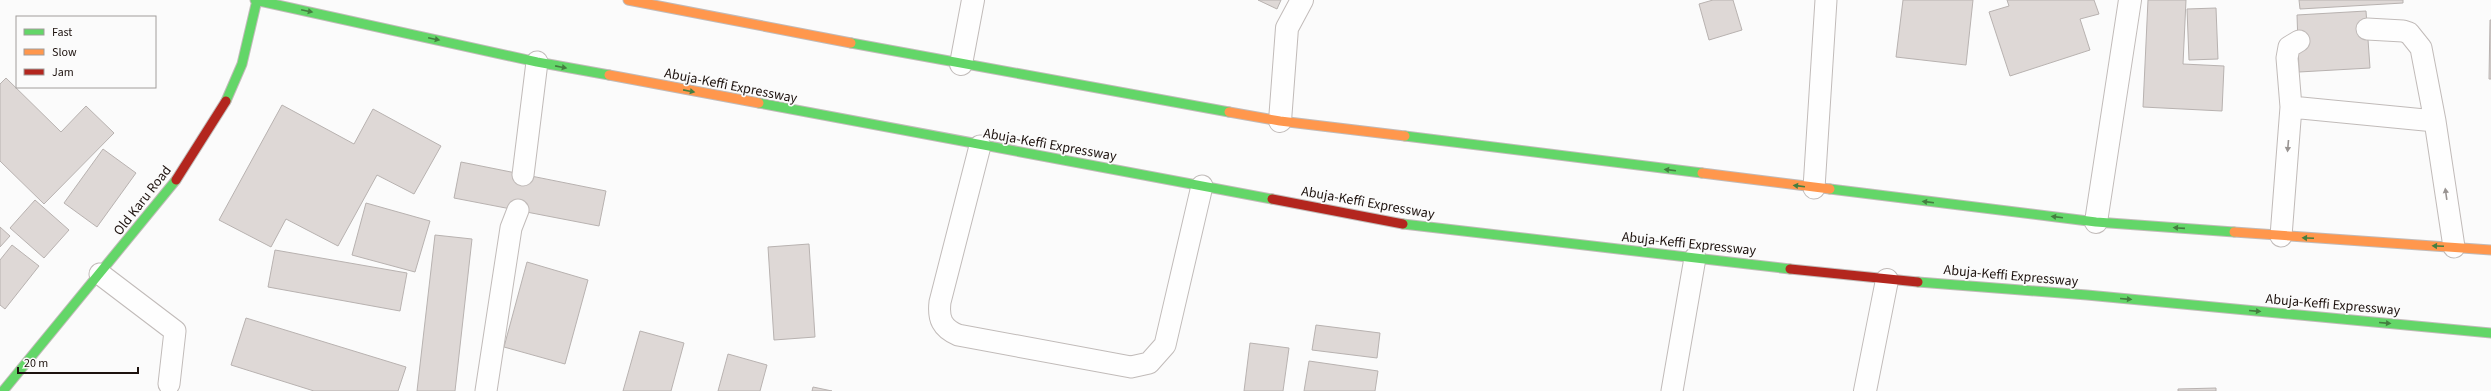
<svg xmlns="http://www.w3.org/2000/svg" width="2491" height="391" font-family="'Source Sans 3',sans-serif">
	<style>
		.building { fill: #ded8d6; stroke: #b8b2b0 }
		.lines { fill: none; stroke-linecap: round; stroke-linejoin: round }
		.lane-casing { stroke: #c1bbb9; stroke-width: 23 }
		.street-casing { stroke: #c1bbb9; stroke-width: 24 }
		.fast-casing { stroke: #c1bbb9; stroke-width: 11 }
		.slow-casing { stroke: #c1bbb9; stroke-width: 11 }
		.jam-casing { stroke: #c1bbb9; stroke-width: 11 }
		.lane { stroke: #fefefe; stroke-width: 21 }
		.street { stroke: #fefefe; stroke-width: 22 }
		.fast { stroke: #63d668; stroke-width: 9 }
		.slow { stroke: #ff974d; stroke-width: 9 }
		.jam { stroke: #b3261e; stroke-width: 9 }
		.oneway { fill: #447e40 }
		.oneway2 { fill: #999492 }
		.labels { text-anchor: middle; stroke-width: 3.5; stroke-linejoin: round; paint-order: stroke }
		.street-label { font-size: 14px; fill: #1d120e; stroke: #fbfbfb }
	</style>
	<rect width="100%" height="100%" fill="#fbfbfb"/>
	<path class="building" d="M1258,0H1281L1277,9Z
		M1713,0H1733L1742,30L1709,40L1699,4Z
		M1903,0H1973L1966,65L1896,57Z
		M2007,0H2094L2099,14L2080,19L2090,50L2010,76L1989,12L2009,6Z
		M2148,0H2186L2183,64L2224,66L2222,111L2143,107Z
		M2299,0H2403V3L2300,9Z
		M2216,8L2218,59L2189,60L2187,9Z
		M2366,11L2370,68L2299,72L2297,15Z
		M2490,20H2491V79H2489Z
		M6,78L61,132L86,106L114,133L44,204L0,161V84Z
		M282,105L354,144L373,109L441,146L414,194L377,175L338,246L286,219L271,247L219,220Z
		M103,149L136,173L97,227L64,203Z
		M461,162L606,191L599,226L454,198Z
		M35,200L69,230L44,258L10,228Z
		M366,203L430,221L415,272L352,255Z
		M0,227L10,236L0,247Z
		M435,235L472,239L455,391H417Z
		M809,244L815,337L774,340L768,247Z
		M12,245L39,266L5,309L0,305V260Z
		M275,250L407,273L400,311L268,287Z
		M527,262L588,280L565,364L504,347Z
		M246,318L406,367L398,391H314L231,365Z
		M1316,325L1380,333L1377,358L1312,350Z
		M640,331L684,343L671,391H623Z
		M1250,343L1289,348L1283,391H1244Z
		M728,354L767,365L760,391H718Z
		M1309,361L1378,371L1375,391H1304Z
		M813,387L832,391H812Z
		M2216,388V391H2178V389Z"/>
	<g class="lines">
		<defs>
			<path id="lane" d="M2367,29L2403,31L2409,33L2421,48L2435,121L2454,247
				M2291,107L2435,121
				M980,146L940,302C938,319 942,328 958,335L1131,367L1149,363L1165,345L1202,186
				M523,175L537,62
				M1814,188L1826,0
				M2281,236L2291,107L2287,58L2289,47L2299,41
				M100,274L175,331L169,384
				M486,391L511,228L518,210
				M1672,391L1695,258"/>
			<path id="street" d="M961,64L973,0
				M1280,121L1287,28L1302,0
				M2096,222L2130,0
				M1865,391L1887,280"/>
			<path id="fast" d="M255,0L537,62L609,75
				M851,43L1229,112
				M226,101L242,64L257,0
				M759,103L1272,199
				M1405,136L1702,173
				M1830,189L2096,222L2234,232
				M1403,224L1790,269
				M1918,282L2087,295L2491,333
				M3,391L176,180"/>
			<path id="slow" d="M628,0L851,43
				M609,75L759,103
				M1229,112L1280,121L1405,136
				M1702,173L1830,189
				M2234,232L2491,250"/>
			<path id="jam" d="M176,180L226,101
				M1272,199L1403,224
				M1790,269L1918,282"/>
		</defs>
		<use href="#lane" class="lane-casing"/>
		<use href="#street" class="street-casing"/>
		<use href="#fast" class="fast-casing"/>
		<use href="#slow" class="slow-casing"/>
		<use href="#jam" class="jam-casing"/>
		<use href="#lane" class="lane"/>
		<use href="#street" class="street"/>
		<use href="#fast" class="fast"/>
		<use href="#slow" class="slow"/>
		<use href="#jam" class="jam"/>
	</g>
	<defs><path id="oneway-solid" d="M-6-.8H1V-3.2L6.5 0L1 3.2V.8H-6Z"/></defs>
	<g class="oneway">
		<use href="#oneway-solid" transform="translate(307 11) rotate(12)"/>
		<use href="#oneway-solid" transform="translate(434 39) rotate(12)"/>
		<use href="#oneway-solid" transform="translate(561 67) rotate(11)"/>
		<use href="#oneway-solid" transform="translate(689 91) rotate(11)"/>
		<use href="#oneway-solid" transform="translate(1670 170) rotate(-173)"/>
		<use href="#oneway-solid" transform="translate(1799 186) rotate(-173)"/>
		<use href="#oneway-solid" transform="translate(1928 202) rotate(-173)"/>
		<use href="#oneway-solid" transform="translate(2057 217) rotate(-173)"/>
		<use href="#oneway-solid" transform="translate(2179 228) rotate(-176)"/>
		<use href="#oneway-solid" transform="translate(2308 238) rotate(-177)"/>
		<use href="#oneway-solid" transform="translate(2438 246) rotate(-177)"/>
		<use href="#oneway-solid" transform="translate(2126 299) rotate(5)"/>
		<use href="#oneway-solid" transform="translate(2255 311) rotate(5)"/>
		<use href="#oneway-solid" transform="translate(2385 323) rotate(5)"/>
	</g>
	<g class="oneway2">
		<use href="#oneway-solid" transform="translate(2288 146) rotate(95)"/>
		<use href="#oneway-solid" transform="translate(2446 194) rotate(-98)"/>
	</g>
	<g class="labels">
		<g class="street-label">
			<text transform="translate(731 85) rotate(11)" y="5">Abuja-Keffi Expressway</text>
			<text transform="translate(1050 144) rotate(10)" y="5">Abuja-Keffi Expressway</text>
			<text transform="translate(142 200) rotate(-52)" y="5">Old Karu Road</text>
			<text transform="translate(1368 202) rotate(10)" y="5">Abuja-Keffi Expressway</text>
			<text transform="translate(1689 243) rotate(6)" y="5">Abuja-Keffi Expressway</text>
			<text transform="translate(2011 275) rotate(5)" y="5">Abuja-Keffi Expressway</text>
			<text transform="translate(2333 304) rotate(5)" y="5">Abuja-Keffi Expressway</text>
		</g>
	</g>
	<rect x="16" y="16" width="140" height="72" fill="#fbfbfb" stroke="#a29e9c"/>
	<rect x="24" y="29" width="20" height="6" fill="#63d668" stroke="#a29e9c"/>
	<text x="52" y="36" font-size="12" fill="#1d120e">Fast</text>
	<rect x="24" y="49" width="20" height="6" fill="#ff974d" stroke="#a29e9c"/>
	<text x="52" y="56" font-size="12" fill="#1d120e">Slow</text>
	<rect x="24" y="69" width="20" height="6" fill="#b3261e" stroke="#a29e9c"/>
	<text x="52" y="76" font-size="12" fill="#1d120e">Jam</text>
	<path d="M18 367v6h120v-6" fill="none" stroke="#1d120e" stroke-width="2"/>
	<text x="24" y="367" font-size="12" fill="#1d120e" stroke="#fbfbfb" stroke-width="3" paint-order="stroke">20 m</text>
</svg>
